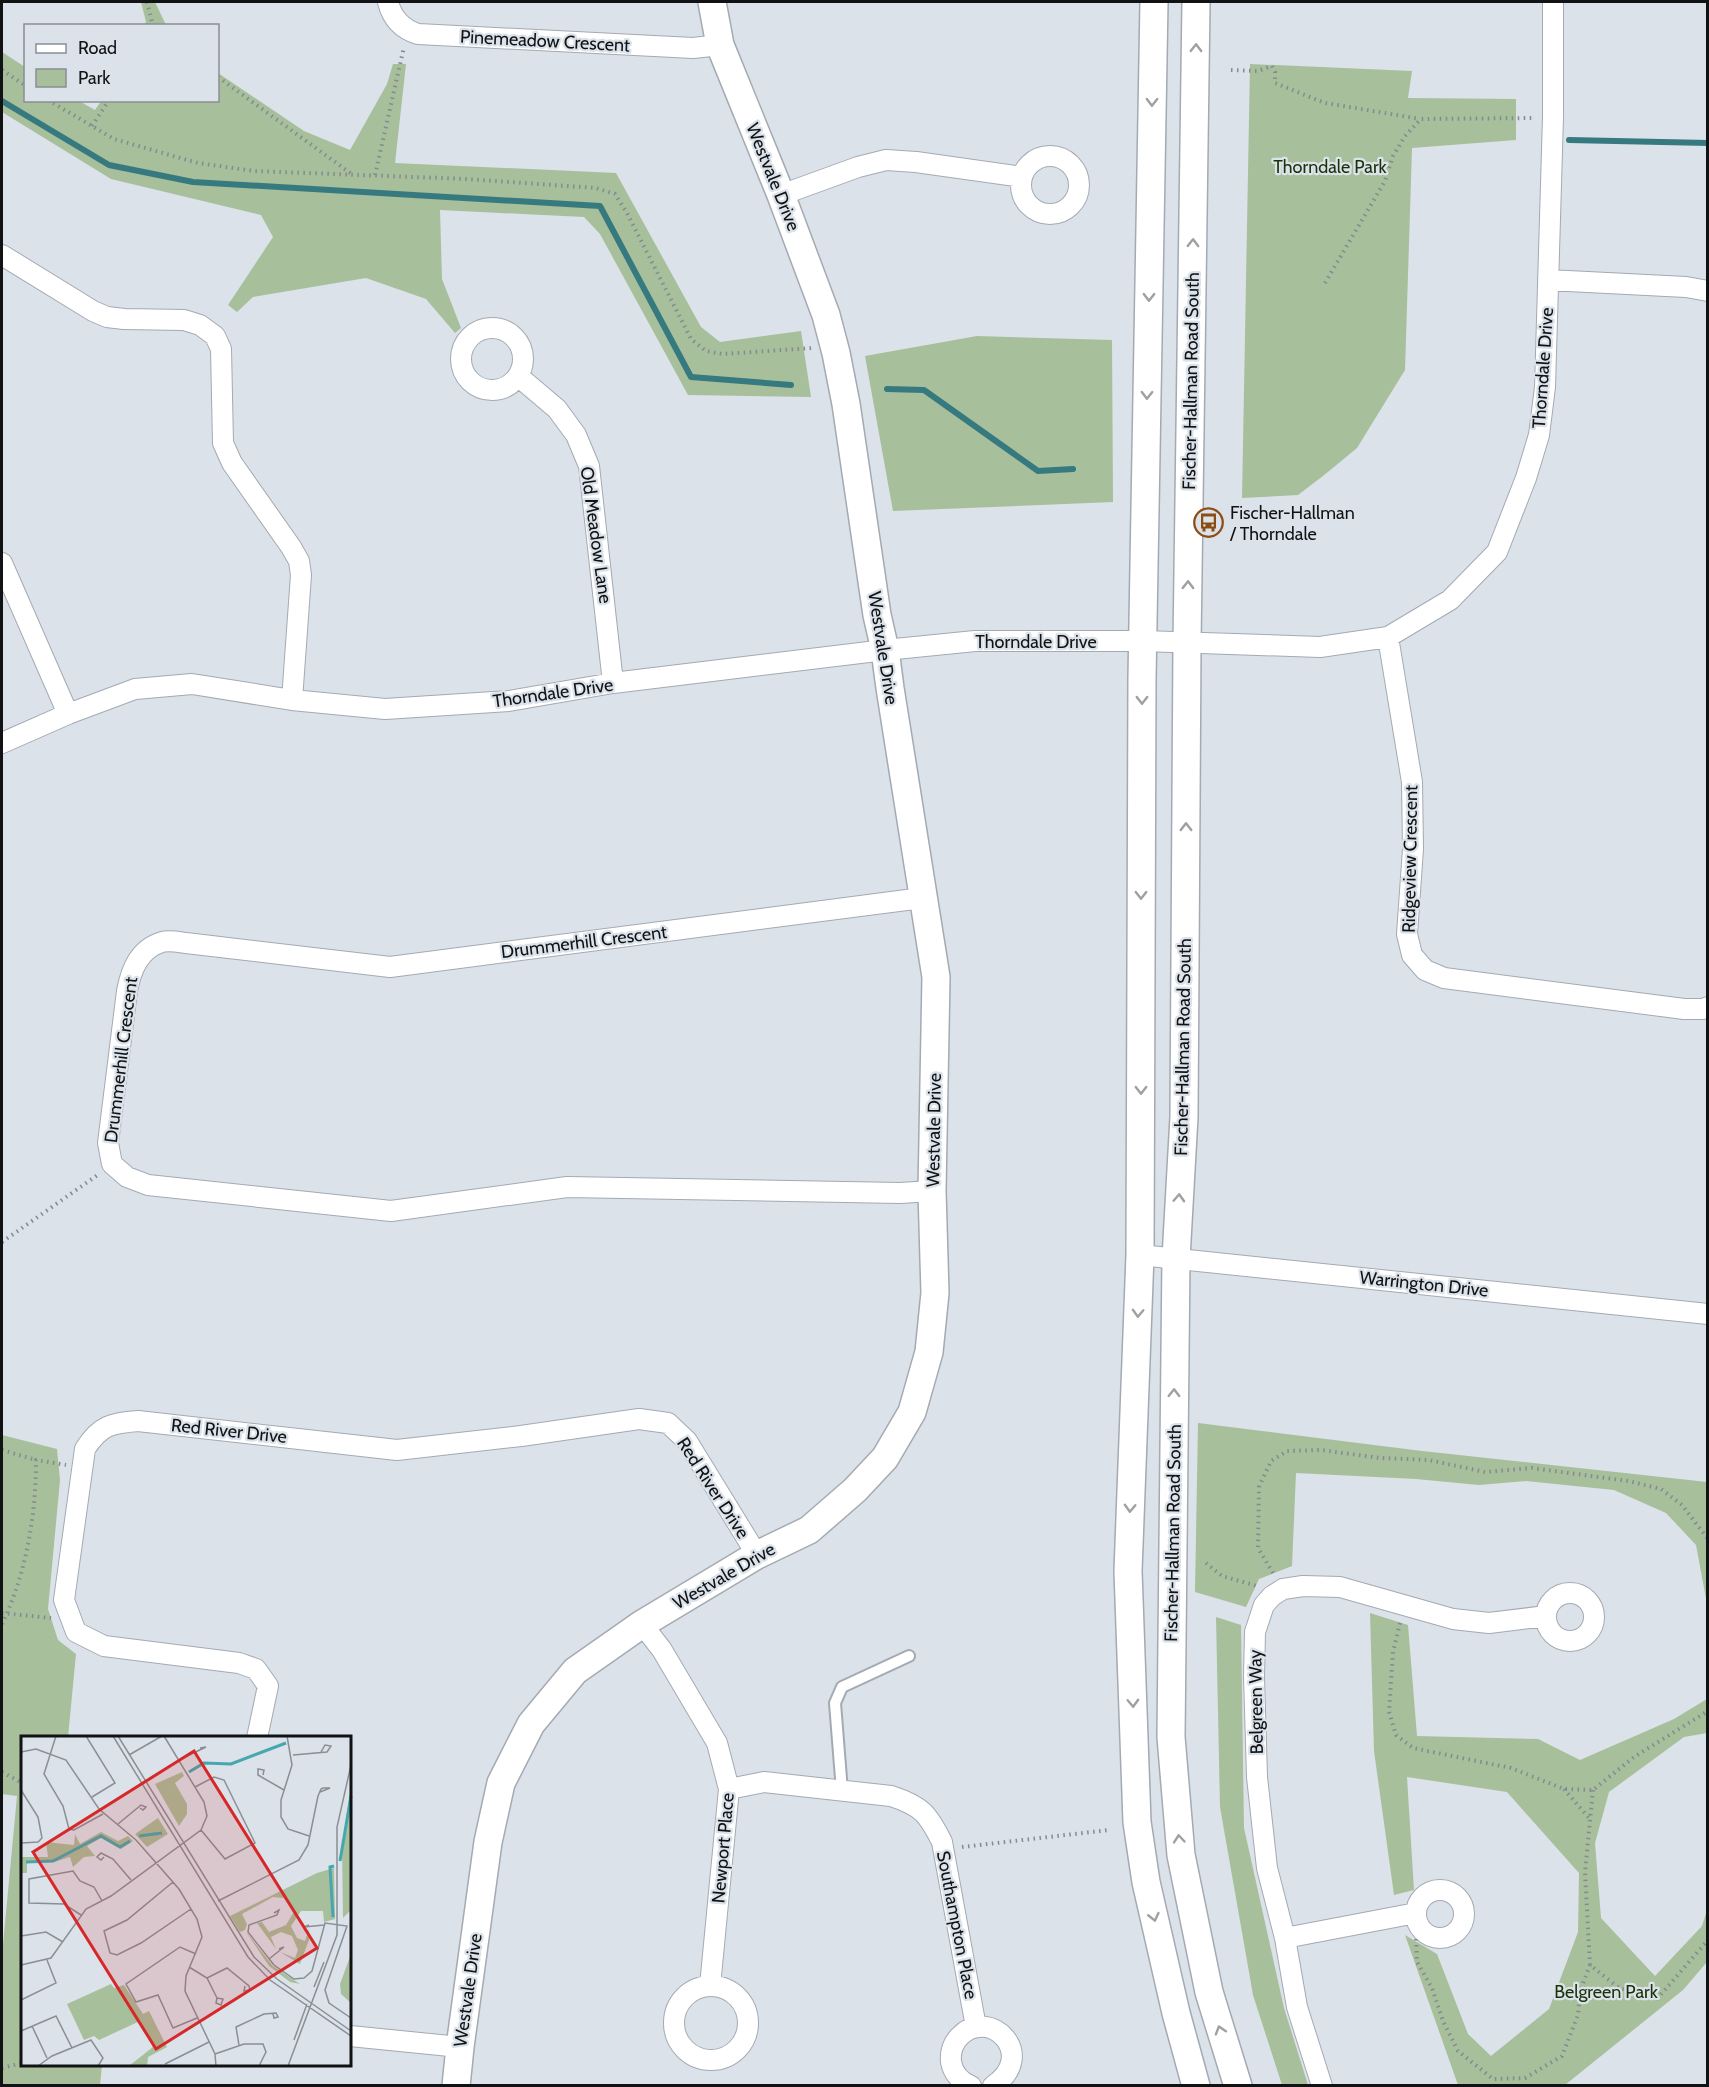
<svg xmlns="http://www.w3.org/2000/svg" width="1709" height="2087" font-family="Cabin,sans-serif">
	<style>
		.green { fill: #a7bf9b }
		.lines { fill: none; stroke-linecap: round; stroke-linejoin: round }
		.stream { stroke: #367a80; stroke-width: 6 }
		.lane-casing { stroke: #a4aab2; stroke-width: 14 }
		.street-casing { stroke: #a4aab2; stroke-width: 22 }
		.secondary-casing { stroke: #a4aab2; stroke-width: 30 }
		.path { stroke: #858a90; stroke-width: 4; stroke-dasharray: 1.5 4.5; stroke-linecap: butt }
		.lane { stroke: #fff; stroke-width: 10 }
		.street { stroke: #fff; stroke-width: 20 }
		.secondary { stroke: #fff; stroke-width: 27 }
		.oneway { stroke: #9fa0a1 }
		.labels { text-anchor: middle; stroke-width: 4.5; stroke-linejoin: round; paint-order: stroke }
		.street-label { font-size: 18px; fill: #101214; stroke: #dbe2ea }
		.park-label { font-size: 18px; fill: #1a3208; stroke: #dbe2ea }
		.poi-label { font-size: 18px; fill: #101214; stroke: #dbe2ea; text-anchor: start }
		.inset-river { fill: none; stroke: #46a7ae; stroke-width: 3 }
		.inset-road { fill: none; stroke: #8a8f94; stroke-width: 1.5 }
		.view { fill: #d62828; fill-opacity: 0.15; stroke: #d62828; stroke-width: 3 }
		.inset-edge { fill: none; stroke: #101214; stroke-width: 3 }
	</style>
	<rect width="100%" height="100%" fill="#dbe2ea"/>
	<path class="green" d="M141,2H155L166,25H144L146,22Z
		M2,52L25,67L26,100L79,101L95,110L101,101L218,100V73L304,131L350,150L387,84L393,64H406L395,163L616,173L701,327L720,342L801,331L811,397L688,395L600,234L584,217L440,210L442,279L461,328L455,333L426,299L366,278L253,297L237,312L228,305L273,237L261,215L111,179L2,112Z
		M1250,64L1412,71L1408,98L1516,99V140L1412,148L1405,370L1357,448L1323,476L1298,495L1242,498Z
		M977,336L1112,340L1113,502L893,511L865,356Z
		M1198,1423L1422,1451L1707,1482V1604L1696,1545L1666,1513L1614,1490L1526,1481L1479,1485L1416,1479L1296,1473L1292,1566L1259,1579L1246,1607L1195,1592Z
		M2,1435L57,1449L60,1480L48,1609L58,1640L76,1654L68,1737L22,1738V2064L102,2065L100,2085H2V1955L17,1796L2,1794Z
		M1370,1613L1408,1625L1417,1736L1538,1739L1580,1760L1674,1719L1707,1699V1733L1684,1737L1609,1792L1595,1843L1601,1918L1655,1976L1702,1926L1707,1910V1962L1683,1990L1565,2085H1458L1405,1935L1437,1954L1468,2034L1491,2056L1549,2009L1578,1932L1579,1873L1507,1792L1407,1777L1414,1890L1394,1895L1374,1751Z
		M1216,1617L1241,1625L1244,1828L1284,2008L1308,2085H1282L1253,1995L1220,1807Z"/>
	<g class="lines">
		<path class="stream" d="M2,101L109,165L193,182L600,206L691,377L791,385
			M1569,140L1708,143
			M887,389L924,390L1038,471L1073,469"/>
		<defs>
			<path id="lane" d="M842,1791L835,1703L842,1687L909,1656"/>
			<path id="street" d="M388,2C392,18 402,29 418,34L693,48L720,45
				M1021 185a29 29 0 1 1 58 0a29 29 0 1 1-58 0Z
				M781,195L858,167L886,160L916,162L1022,177
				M2,255L93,311L107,317L124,319L184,320L200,325L215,336L221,349L223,443L232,463L291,547L299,561L301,575L292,700
				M1548,280L1686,287L1708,291
				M461 359a31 31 0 1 1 62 0a31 31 0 1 1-62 0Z
				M518,376L557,409L576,435L589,466L613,683
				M2,563L68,714
				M1388,637L1412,782L1413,849L1407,934L1412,955L1425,970L1444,978L1684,1009H1703L1708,1007
				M2,743L68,714L135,689L192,684L292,700L385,709L509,701L613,683L885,650L975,641H1143L1320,647L1388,637L1450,600L1497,552L1526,478L1539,435L1545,387L1553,117V2
				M922,898L390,967L186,943C179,942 169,940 162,942C139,949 131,970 127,991L108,1143L112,1164L127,1177L148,1185L391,1211L567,1187L900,1193L932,1191
				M1140,1255L1708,1314
				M1546 1617a24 24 0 1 1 48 0a24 24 0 1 1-48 0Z
				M642,1624L662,1650L717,1743L729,1789L710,1986
				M257,1738L268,1686L256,1669L239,1663L104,1646L76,1632L64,1600L85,1449C100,1425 112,1423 138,1421L397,1450L521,1436L639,1419L668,1423L687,1441L757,1555
				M729,1789L764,1782L891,1796C922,1806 928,1814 942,1842L976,2027
				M1416 1914a24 24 0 1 1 48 0a24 24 0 1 1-48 0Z
				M1285,1938L1416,1913
				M674 2023a37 37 0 1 1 74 0a37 37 0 1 1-74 0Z
				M350,2036L460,2047
				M971,2086C961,2082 953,2073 951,2062C950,2052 953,2043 960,2036C990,2006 1039,2055 993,2086
				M1322,2086L1297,2007L1285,1938L1267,1868L1257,1777L1254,1677L1255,1632L1264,1605L1272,1596L1283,1589L1303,1586L1340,1587L1453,1619L1489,1623L1546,1616"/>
			<path id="secondary" d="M1154,2L1142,678L1140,1255L1128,1571L1137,1822L1146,1882L1176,2013L1196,2086
				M1196,2L1187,644L1184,1117L1176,1258L1171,1737L1181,1855L1209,1992L1238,2086
				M456,2086L460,2047L488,1842L501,1783L531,1724L575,1671L642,1624L757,1555L809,1530L855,1490L885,1458L912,1412L929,1352L935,1293L932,1191L936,977L890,688L885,650L877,615L846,404L836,353L826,315L781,195L720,45L712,2"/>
		</defs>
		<use href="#lane" class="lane-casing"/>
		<use href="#street" class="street-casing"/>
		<use href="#secondary" class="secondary-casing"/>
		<path class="path" d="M147,2L153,26
			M2,70L26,86
			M1231,70L1258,71L1272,66L1275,72V83L1325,103L1420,119
			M218,77L353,175
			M48,100L114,139L198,163L254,171L467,179L596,188L615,194L627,213L691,339L706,351L722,354L813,348
			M92,126L109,100
			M375,175L404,47
			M1325,283L1385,181L1393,156L1405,136L1421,119L1534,118
			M2,1242L99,1174
			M2,1450L36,1460
			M1206,1563L1222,1576L1257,1586
			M1273,1573L1258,1548L1259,1487L1271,1461L1287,1451L1321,1450L1380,1458L1429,1460L1485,1472L1532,1468L1628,1481L1661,1489L1682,1505L1708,1539
			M2,1613L51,1618
			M1400,1623L1393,1652L1389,1712L1396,1735L1413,1748L1511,1768L1564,1789L1593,1790L1634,1757L1708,1711
			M2,1624C26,1574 36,1516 36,1460L66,1465
			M2,1772L22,1783
			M1564,1789L1589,1818
			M1593,1790L1585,1872L1590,1965L1619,1988L1657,1999L1708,1940
			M962,1847L1109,1830
			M1416,1933L1417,1962L1432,1988L1443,2021L1458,2051L1493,2079L1525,2078L1562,2056L1578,2015L1580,1991L1590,1965
			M2,2068L22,2063"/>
		<use href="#lane" class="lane"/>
		<use href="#street" class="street"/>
		<use href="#secondary" class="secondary"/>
	</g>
	<defs><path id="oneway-chevron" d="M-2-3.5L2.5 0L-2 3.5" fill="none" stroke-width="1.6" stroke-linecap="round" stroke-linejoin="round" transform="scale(1.5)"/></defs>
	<g class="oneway">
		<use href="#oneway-chevron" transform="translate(1196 48) rotate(-89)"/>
		<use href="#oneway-chevron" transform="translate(1152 102) rotate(91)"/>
		<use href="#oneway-chevron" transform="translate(1193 243) rotate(-89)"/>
		<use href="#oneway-chevron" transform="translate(1149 297) rotate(91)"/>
		<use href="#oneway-chevron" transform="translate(1147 395) rotate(91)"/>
		<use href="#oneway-chevron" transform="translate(1188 585) rotate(-89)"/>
		<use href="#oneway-chevron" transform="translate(1142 700) rotate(90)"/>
		<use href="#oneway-chevron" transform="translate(1186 827) rotate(-90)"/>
		<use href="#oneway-chevron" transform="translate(1141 895) rotate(90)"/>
		<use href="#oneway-chevron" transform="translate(1141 1090) rotate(90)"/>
		<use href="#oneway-chevron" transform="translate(1179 1198) rotate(-87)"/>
		<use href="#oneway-chevron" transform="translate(1138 1313) rotate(92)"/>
		<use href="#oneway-chevron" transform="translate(1174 1393) rotate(-89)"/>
		<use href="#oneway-chevron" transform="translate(1130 1508) rotate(92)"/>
		<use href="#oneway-chevron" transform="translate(1133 1703) rotate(88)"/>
		<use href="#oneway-chevron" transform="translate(1179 1839) rotate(-95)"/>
		<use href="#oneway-chevron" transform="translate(1154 1917) rotate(77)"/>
		<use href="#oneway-chevron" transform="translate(1220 2030) rotate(-107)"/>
	</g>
	<defs>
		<symbol id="bus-ring" viewBox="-11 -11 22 22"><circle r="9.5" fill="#dbe2ea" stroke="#8c4d15" stroke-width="1.5"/><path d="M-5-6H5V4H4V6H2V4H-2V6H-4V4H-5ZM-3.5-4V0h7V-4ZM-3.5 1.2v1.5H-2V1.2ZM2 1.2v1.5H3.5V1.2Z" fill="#8c4d15"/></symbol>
	</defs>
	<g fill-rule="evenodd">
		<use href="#bus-ring" x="1192" y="506" width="33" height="33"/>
	</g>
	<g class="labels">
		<g class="street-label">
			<text transform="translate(545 41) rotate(3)" y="6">Pinemeadow Crescent</text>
			<text transform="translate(773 177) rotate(68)" y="6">Westvale Drive</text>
			<text transform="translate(1543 368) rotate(-86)" y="6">Thorndale Drive</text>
			<text transform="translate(1191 381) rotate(-89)" y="6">Fischer-Hallman Road South</text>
			<text transform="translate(596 535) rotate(82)" y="6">Old Meadow Lane</text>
			<text x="1036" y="648">Thorndale Drive</text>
			<text transform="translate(883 648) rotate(81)" y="6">Westvale Drive</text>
			<text transform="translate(553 693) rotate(-8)" y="6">Thorndale Drive</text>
			<text transform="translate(1410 859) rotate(-89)" y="6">Ridgeview Crescent</text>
			<text transform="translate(584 942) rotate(-7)" y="6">Drummerhill Crescent</text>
			<text transform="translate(1183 1047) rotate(-89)" y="6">Fischer-Hallman Road South</text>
			<text transform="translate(121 1060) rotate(-83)" y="6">Drummerhill Crescent</text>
			<text transform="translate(934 1130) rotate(-89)" y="6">Westvale Drive</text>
			<text transform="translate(1424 1284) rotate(6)" y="6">Warrington Drive</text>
			<text transform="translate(229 1431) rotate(6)" y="6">Red River Drive</text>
			<text transform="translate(713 1488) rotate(57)" y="6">Red River Drive</text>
			<text transform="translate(1173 1533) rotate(-89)" y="6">Fischer-Hallman Road South</text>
			<text transform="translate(724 1576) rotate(-30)" y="6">Westvale Drive</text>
			<text transform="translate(1256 1702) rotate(-91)" y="6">Belgreen Way</text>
			<text transform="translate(723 1848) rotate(-85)" y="6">Newport Place</text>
			<text transform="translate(957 1925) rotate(79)" y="6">Southampton Place</text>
			<text transform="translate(468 1990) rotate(-82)" y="6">Westvale Drive</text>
		</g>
		<g class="park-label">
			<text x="1330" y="173">Thorndale Park</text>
			<text x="1606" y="1998">Belgreen Park</text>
		</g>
		<g class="poi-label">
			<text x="1230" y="519">Fischer-Hallman<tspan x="1230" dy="21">/ Thorndale</tspan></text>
		</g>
	</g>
	<g transform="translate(21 1736)">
		<rect width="330" height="330" fill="#dbe2ea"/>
		<path d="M161,36L163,40L154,47L166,68V78L158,90L134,48ZM330,49V174L322,182L321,109ZM137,82L147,98L126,111L114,98ZM80,96L97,105L107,100L112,105L100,113L80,102L66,110L74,120L63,121L52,131L49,121L33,126H6V137H0V121H27L25,106L53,109L54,98L59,108ZM313,132L314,183L303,186L302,175H280L270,190L276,202L284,205L288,193V204L279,228L259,216L274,222L277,214L271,200L260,196L250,201L255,213L236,187L241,186L248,196L265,189L274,174L263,162L252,161L221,178L226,188L224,194L219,196L209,180L296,137ZM225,196L252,230L279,248L269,246L248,230ZM330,218V267L320,258L319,248ZM90,248L93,252L103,249L122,278L128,275L146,311L127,321L126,330H108L132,311L119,285L78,304L73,300L63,304L46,268Z" fill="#a7bf9b"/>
		<path class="inset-river" d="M168,36L183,27L210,28L265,7M118,100L141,97M319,125L330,60M5,126L32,125L80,100L99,111L109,105M312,181L309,131L313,130"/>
		<path class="inset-road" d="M35,0L23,38L42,70L48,93L53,94L82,78M65,0L94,47L71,61M92,0L227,221L249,244L330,300M97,0L233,221L256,243L330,295M266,0L271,29L260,64V81L267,93L288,100M0,16L15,13L45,24L78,73L115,104L158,153L176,183L181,201L165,240L164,255L194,318L195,330M108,19L141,0M272,19L306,16L310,10L304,9L300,16M158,24L185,11L179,12M242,39L243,34L237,33V39L263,54M174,51L193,41L203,44L234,107L204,123L180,94M0,54L17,81L21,102L17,106L0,107M97,88L120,69L125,71L122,74L119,72M83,121L80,124L76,121L80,117L92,123L110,144M152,146L106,184L83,195L89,217L96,219L120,207L170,173M197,165L278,124L287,109L297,60L300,53L302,52H309L299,56M253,177L258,174L256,179L228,189L227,196L253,229L273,243L283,242L291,235L304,187L326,190L304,254L308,267L330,282M60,179L43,168L8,167V143L52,135L59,145L73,151L81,165M288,189L283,191L303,189M0,200L25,196L42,206M175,218L159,211L105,248L115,266L137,259L152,292L176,282M248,223L263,211L258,213M0,229L30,222L65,173L90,160L180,94L186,80L183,66L143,0M168,231L186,242L196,262L195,267L200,269L202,263L196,262M186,242L206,232L228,250L229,254L223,255L224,250M293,251L303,226M0,264L35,247L26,224M11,290L26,322M0,295L35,280L51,312M273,304L286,268M218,309L215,291L243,278L255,277L257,281L253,282L252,278M194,318L223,308H242L245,316L238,330M144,328L188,306M17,330L31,320L70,304L82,322L77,330M267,330L316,199V91L330,29"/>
		<path class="view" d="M173,15L296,212L135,313L12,116Z"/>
		<rect width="330" height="330" class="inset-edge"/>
	</g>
	<rect width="1709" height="2087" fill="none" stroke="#101214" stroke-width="6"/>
	<rect x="24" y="24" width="195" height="78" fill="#dbe2ea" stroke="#8a8f94" stroke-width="1.5"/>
	<rect x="36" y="44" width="30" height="9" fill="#ffffff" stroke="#8a8f94" stroke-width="1.5"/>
	<text x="78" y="54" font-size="18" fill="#101214">Road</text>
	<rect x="36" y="69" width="30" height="18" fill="#a7bf9b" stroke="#8a8f94" stroke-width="1.5"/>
	<text x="78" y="84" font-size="18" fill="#101214">Park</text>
</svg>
